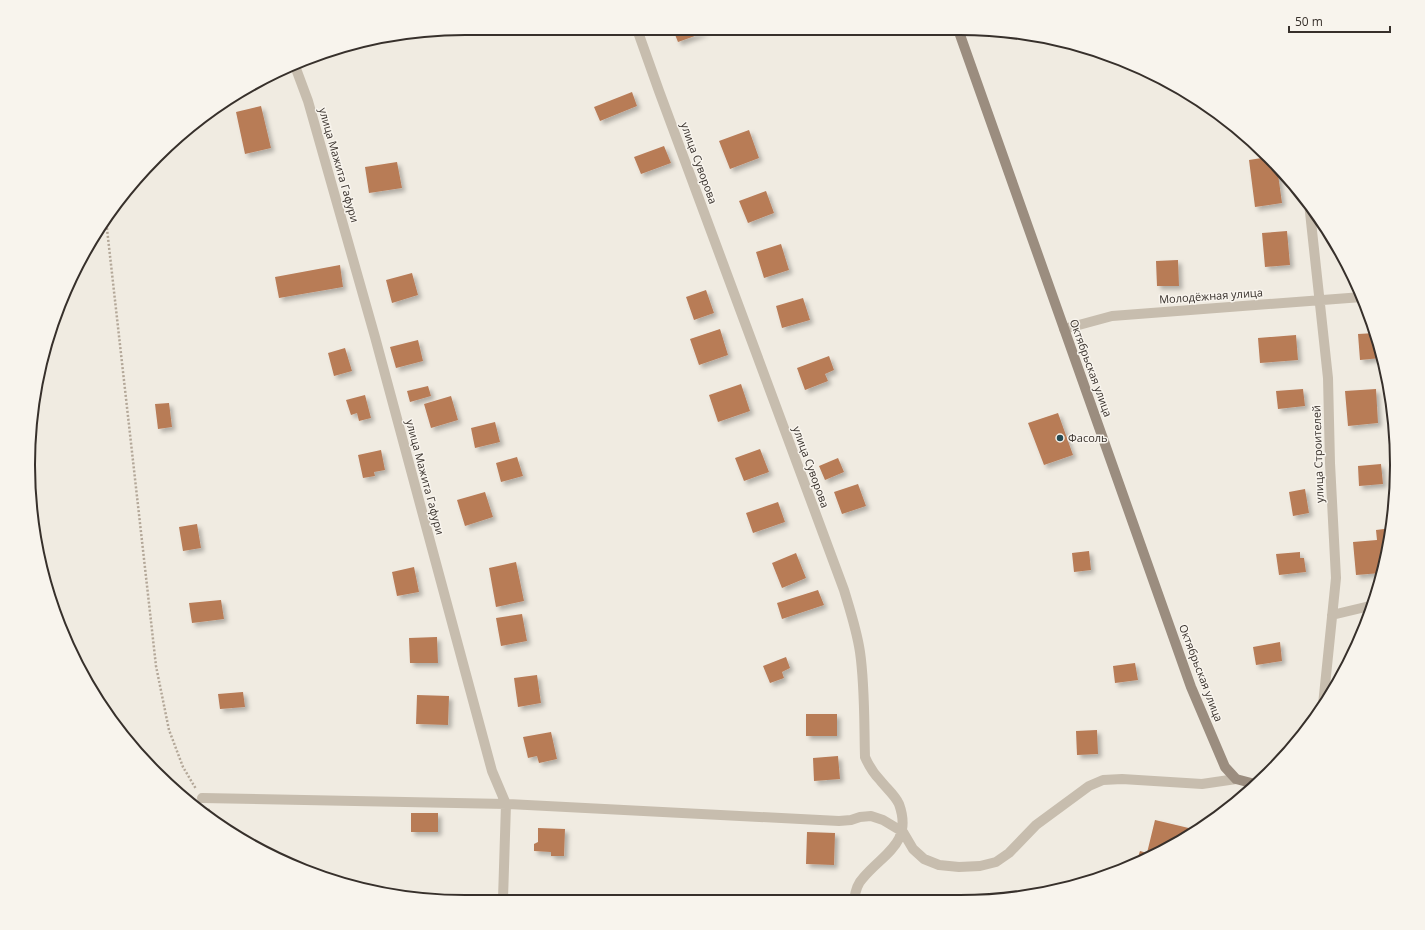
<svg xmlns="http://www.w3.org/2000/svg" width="1425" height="930" font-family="'Open Sans',sans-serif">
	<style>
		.building { fill: #b87b57; filter: url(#shadow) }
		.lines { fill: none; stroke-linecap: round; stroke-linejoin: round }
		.path { stroke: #b3a798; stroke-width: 2.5; stroke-dasharray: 2 2; stroke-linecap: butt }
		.street { stroke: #c7bdae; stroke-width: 10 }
		.secondary { stroke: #9b8d7f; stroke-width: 10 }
		.poi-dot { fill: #254b54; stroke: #f8f4ed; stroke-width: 1.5 }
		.labels { text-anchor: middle; stroke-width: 3; stroke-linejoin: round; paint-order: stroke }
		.street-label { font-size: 11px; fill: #37302b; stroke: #f8f4ed }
		.poi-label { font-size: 11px; fill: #37302b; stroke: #f8f4ed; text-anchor: start }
		.rim { fill: none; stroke: #37302b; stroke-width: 2 }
	</style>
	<defs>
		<filter id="shadow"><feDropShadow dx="3.5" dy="3.5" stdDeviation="2" flood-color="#0004"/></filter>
	</defs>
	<rect width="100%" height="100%" fill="#f0ebe1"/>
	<path class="building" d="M674,32H706L678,42Z
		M632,92L637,106L600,121L594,107Z
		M261,106L271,148L245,154L236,112Z
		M749,130L759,158L730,169L719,141Z
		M664,146L671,163L641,174L634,157Z
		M1268,157L1277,167L1282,203L1255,207L1249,160Z
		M397,162L402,188L369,193L365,167Z
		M766,191L774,213L748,223L739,201Z
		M1287,231L1290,265L1265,267L1262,233Z
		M781,244L789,270L764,278L756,252Z
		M1178,260L1179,286H1157L1156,261Z
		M340,265L343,287L279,298L275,277Z
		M412,273L418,295L392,303L386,280Z
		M706,290L714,313L694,320L686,297Z
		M803,298L810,320L782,328L776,306Z
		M720,329L728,355L699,365L690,339Z
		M1375,333L1380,346L1381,358L1360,360L1358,334Z
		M1296,335L1298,360L1260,363L1258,338Z
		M418,340L423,361L396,368L390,347Z
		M345,348L352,371L334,376L328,353Z
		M829,356L834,370L825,374L828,381L805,390L797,368Z
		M741,384L750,411L718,422L709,395Z
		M428,386L431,396L410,402L407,391Z
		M1303,389L1305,406L1278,409L1276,391Z
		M1376,389L1378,423L1348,426L1345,391Z
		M365,395L371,418L359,421L357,413L351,415L346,400Z
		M451,396L458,420L431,428L424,404Z
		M169,403L172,427L158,429L155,404Z
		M1058,413L1073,455L1044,465L1028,423Z
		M495,422L500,442L475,448L471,428Z
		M760,449L769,472L744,481L735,458Z
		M381,450L385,470L374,472L375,476L363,478L358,455Z
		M517,457L523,476L501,482L496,463Z
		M838,458L844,472L825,480L819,466Z
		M1381,464L1383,484L1359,486L1358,466Z
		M858,484L866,506L842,514L834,492Z
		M1305,489L1309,513L1293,516L1289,492Z
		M485,492L493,517L465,526L457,500Z
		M778,502L785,522L753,533L746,513Z
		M197,524L201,548L183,551L179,527Z
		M1392,528L1385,559H1379L1381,573L1356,575L1353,542L1377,540L1376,530Z
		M1089,551L1091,570L1074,572L1072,553Z
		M1300,552V558H1304L1306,572L1279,575L1276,554Z
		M796,553L806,578L782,588L772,563Z
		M516,562L524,601L496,607L489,568Z
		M414,567L419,592L397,596L392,572Z
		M818,590L824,605L782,619L777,603Z
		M221,600L224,619L192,623L189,603Z
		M522,614L527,641L501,646L496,618Z
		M437,637L438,663H410L409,638Z
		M1280,642L1282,661L1256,665L1253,647Z
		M786,657L790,668L782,672L784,678L770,683L763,666Z
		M1135,663L1138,680L1115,683L1113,666Z
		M537,675L541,703L518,707L514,678Z
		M243,692L245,707L220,709L218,694Z
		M417,695L449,696L448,725L416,724Z
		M806,714H837V736H806Z
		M1097,730L1098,754L1077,755L1076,731Z
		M551,732L557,759L539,763L537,756L528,758L523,737Z
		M838,756L840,779L814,781L813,758Z
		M411,813H438V832H411Z
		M1155,820L1197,830L1153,857L1147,859L1138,857L1140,851L1147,853Z
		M538,828L565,829L564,856H551V852L534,851V844L538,842Z
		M807,832L835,833L834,865L806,864Z"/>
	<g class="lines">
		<path class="path" d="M106,220L156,666L169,730L183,767L196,789
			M208,809L214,819"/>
		<path class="street" d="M638,32L659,91L844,590C850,610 857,631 860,652C865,687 864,722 865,757C869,766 873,773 880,780C886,788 895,795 899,804C913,843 884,853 863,878C858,883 855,893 854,900
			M295,66L308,101L375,337L492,771L506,804L503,899
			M1309,203L1328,378L1330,463L1336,578L1323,705
			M1064,329L1112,316L1362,297
			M1332,615L1374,605
			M202,798L506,804L839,821L851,820L860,817L871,816L883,820L903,832L913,849L924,859L939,865L959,867L980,866L996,862L1009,853L1036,825L1089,786L1103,780L1122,779L1202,784L1236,779"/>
		<path class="secondary" d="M959,32L1191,687L1225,767L1236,779L1255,784"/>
	</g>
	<circle class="poi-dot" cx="1060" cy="438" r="4"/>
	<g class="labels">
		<g class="street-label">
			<text transform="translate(699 163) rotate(70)" y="4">улица Суворова</text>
			<text transform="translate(339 165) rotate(74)" y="4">улица Мажита Гафури</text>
			<text transform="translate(1211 296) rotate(-4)" y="4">Молодёжная улица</text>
			<text transform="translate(1091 368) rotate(70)" y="4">Октябрьская улица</text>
			<text transform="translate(1318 454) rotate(-92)" y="4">улица Строителей</text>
			<text transform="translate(811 467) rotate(70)" y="4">улица Суворова</text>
			<text transform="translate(425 477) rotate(75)" y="4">улица Мажита Гафури</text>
			<text transform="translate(1201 673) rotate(69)" y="4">Октябрьская улица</text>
		</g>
		<g class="poi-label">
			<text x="1068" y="442">Фасоль</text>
		</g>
	</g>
	<path d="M0 0H1425V930H0ZM465 35H960A430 430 0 0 1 1390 465V465A430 430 0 0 1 960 895H465A430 430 0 0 1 35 465V465A430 430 0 0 1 465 35Z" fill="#f8f4ed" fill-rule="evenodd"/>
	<path class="rim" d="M465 35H960A430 430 0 0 1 1390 465V465A430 430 0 0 1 960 895H465A430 430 0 0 1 35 465V465A430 430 0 0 1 465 35Z"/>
	<path d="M1289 26v6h101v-6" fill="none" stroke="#37302b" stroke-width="2"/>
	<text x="1295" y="26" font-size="12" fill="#37302b" stroke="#f8f4ed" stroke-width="3" paint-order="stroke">50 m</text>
</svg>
